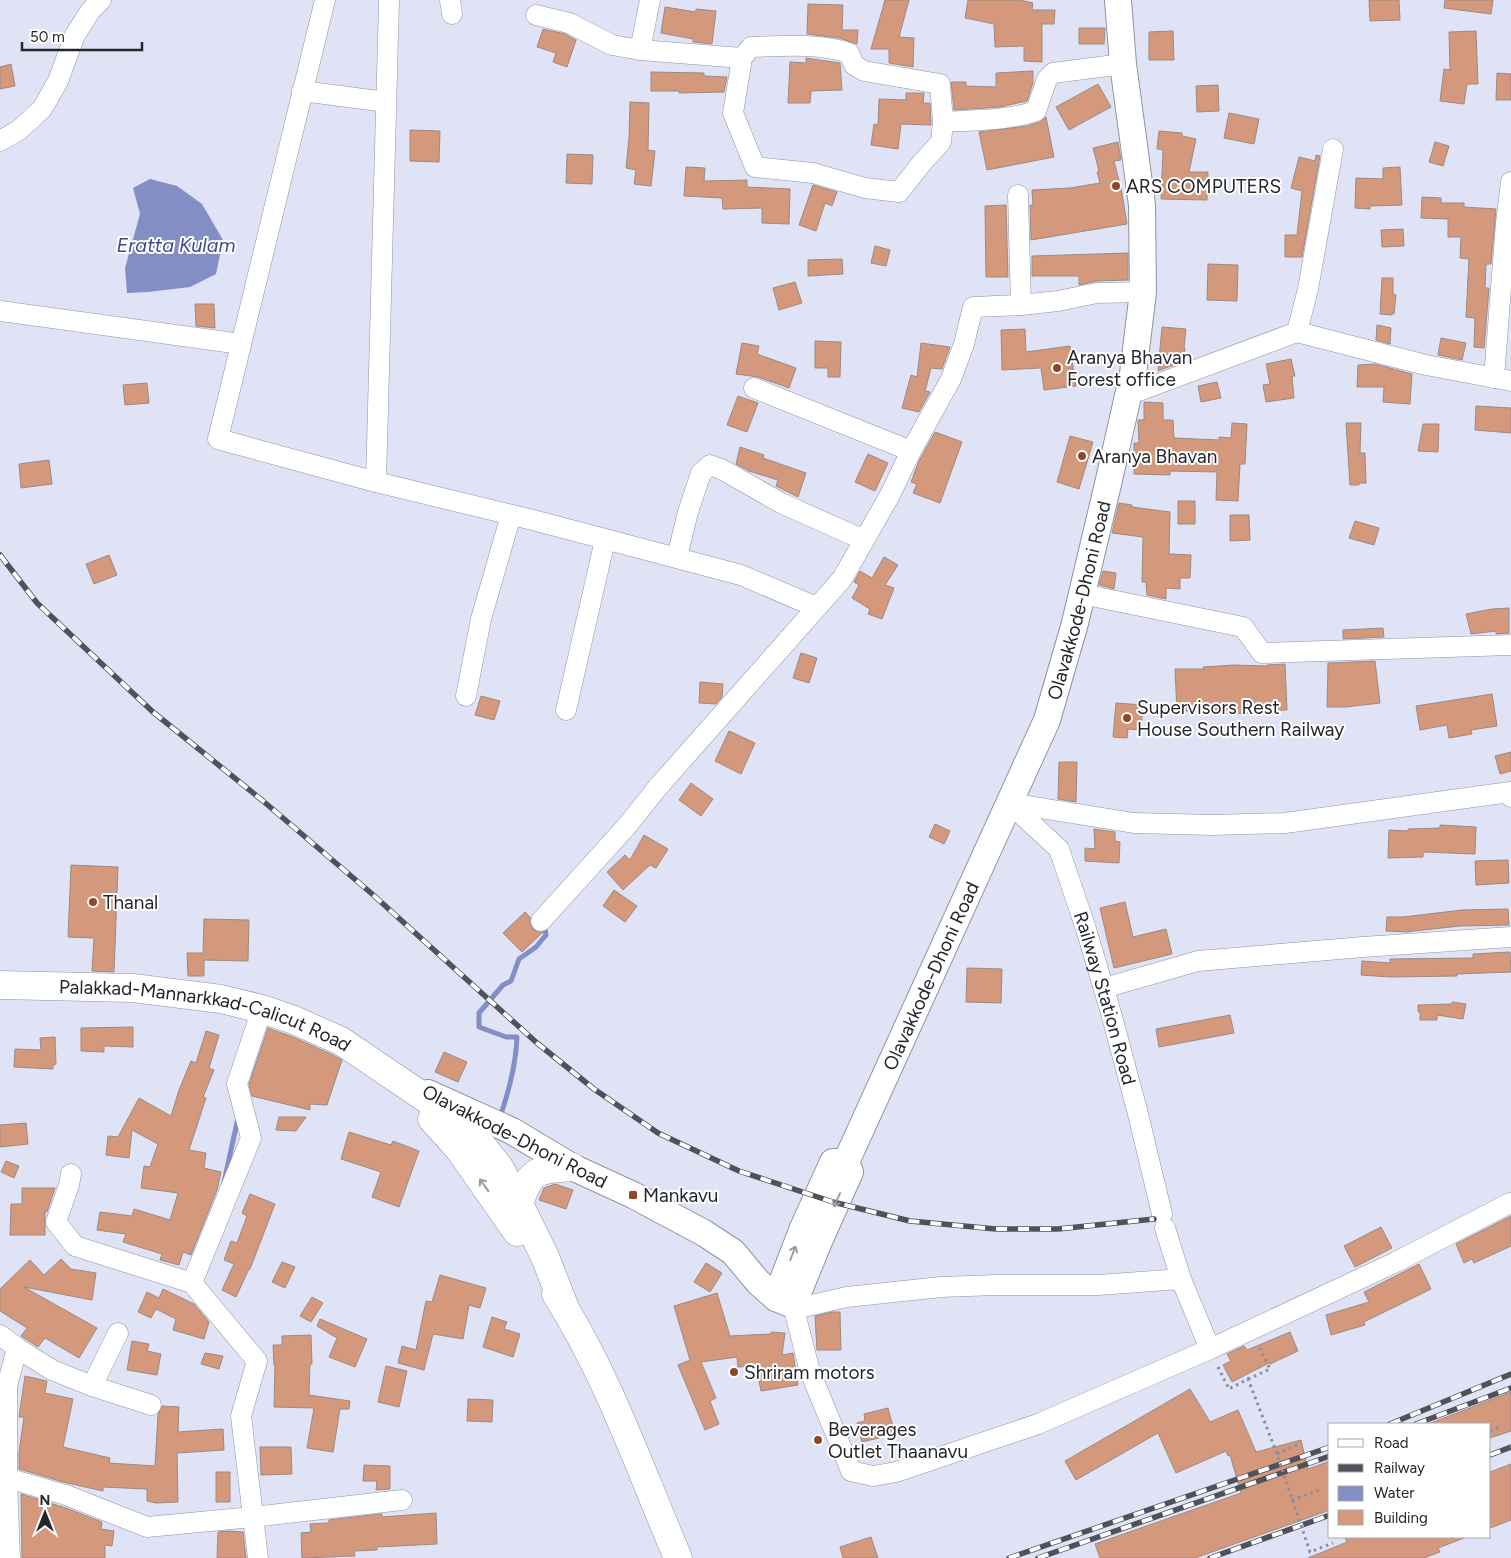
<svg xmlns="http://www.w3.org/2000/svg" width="1511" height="1558" font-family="Figtree,sans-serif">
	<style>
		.water { fill: #838ec4 }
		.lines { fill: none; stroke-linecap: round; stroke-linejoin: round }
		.stream { stroke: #838ec4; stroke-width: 5 }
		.building { fill: #d4987d; stroke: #9c8a82 }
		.minor-casing { stroke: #8f93a3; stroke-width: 21 }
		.major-casing { stroke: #8f93a3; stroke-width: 28 }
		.highway-casing { stroke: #8f93a3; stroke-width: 29 }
		.path { stroke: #8a8d9a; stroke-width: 3; stroke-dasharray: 2.5 4; stroke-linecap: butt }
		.minor { stroke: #fff; stroke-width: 20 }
		.major { stroke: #fff; stroke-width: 26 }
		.highway { stroke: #fff; stroke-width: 28 }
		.rail-casing { stroke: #4f525a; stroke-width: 5.5 }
		.rail { stroke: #fff; stroke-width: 4; stroke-dasharray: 11; stroke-linecap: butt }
		.path-bridge { stroke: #8a8d9a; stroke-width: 3; stroke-dasharray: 2.5 4; stroke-linecap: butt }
		.oneway { stroke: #9c9da0 }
		.poi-dot { fill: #8f4724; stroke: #fff; stroke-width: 2 }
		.labels { text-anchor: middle; stroke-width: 4; stroke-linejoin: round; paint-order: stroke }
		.poi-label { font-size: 19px; fill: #24262c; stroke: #fff; text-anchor: start }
		.street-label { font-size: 19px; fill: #24262c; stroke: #fff }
		.water-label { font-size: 20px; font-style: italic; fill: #41498e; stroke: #fff }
	</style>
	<rect width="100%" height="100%" fill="#dfe3f5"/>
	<path class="water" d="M150,179L177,186L202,204L223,240L216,274L190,287L148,292L127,293L125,268L140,214L133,188Z"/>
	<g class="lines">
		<path class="stream" d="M500,1117C509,1091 516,1064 517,1037H506L479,1027V1013L503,985L511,981L519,959L536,947L546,935L544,923
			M224,1182L238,1118"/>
	</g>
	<path class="building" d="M885,0H909L899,37L914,38L913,67L889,63V49H871Z
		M968,0H1020L1033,3L1032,10H1055L1054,24H1042V62L1024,61V46L995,47L994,24L965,18Z
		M1369,0H1399L1400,20L1370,21Z
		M1445,0H1493L1491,14L1444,8Z
		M808,4L843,5L842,30H858L857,44L839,38L807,34Z
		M665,7L696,12V9L716,11L712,44L693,42V39L661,33Z
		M1079,28H1105L1104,44H1079Z
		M543,29L565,34L576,40L567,67L553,62L556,53L537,47Z
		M1173,31L1174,60H1149V32Z
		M1476,31L1478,84H1467L1464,104L1440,101L1444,69L1450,70L1449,32Z
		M806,58L840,63L842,90L811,91L810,103H788L790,62L806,63Z
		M11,64L15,86L0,89V67Z
		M1033,71V83L1027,101L1000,107L954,110L951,82H966V86L996,87V73Z
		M651,72L704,73V76L727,77L724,92L679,93V91H651Z
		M1497,73L1511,74V100H1496Z
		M1098,84L1111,107L1069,130L1056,107Z
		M1218,85L1219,111L1197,112L1196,86Z
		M906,93H924L923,103H930L931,125L901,124L898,149L871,145L874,124L878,125L879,99L906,100Z
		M630,102L649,103L648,150L655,151L651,186L634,184L636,170L626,168L629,138Z
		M1229,113L1259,119L1254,144L1224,138Z
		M1046,117L1054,157L987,170L979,132L1027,126L1040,122Z
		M410,130L440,131L439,162L410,161Z
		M1159,131L1182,133V136L1196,139L1189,172H1208L1207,200L1161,199L1163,150L1157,149Z
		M1118,142L1121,160L1114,161L1122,193L1127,224L1031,240L1030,205H1033L1032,190L1070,188L1100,183L1097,172L1099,171L1093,148Z
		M1435,142L1449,146L1443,166L1429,162Z
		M567,154L593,155L592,184L566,183Z
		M1316,155L1320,156L1302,257H1285V235H1297L1302,191L1291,188L1299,157L1315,161Z
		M686,167L705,168L704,181L747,180V187L790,189L789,224L762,223V208L723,209L722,198L684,196Z
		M1400,167L1402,205L1370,206V209L1355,208L1356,178L1383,179V168Z
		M813,185L837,192L832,206L825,203L816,231L799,225Z
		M1422,197L1441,198V203H1464V207L1496,209L1491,264H1486L1485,288H1489L1484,348L1474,347L1475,318L1466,317L1469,259L1460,258L1461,237H1448V219L1421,218Z
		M1006,205L1008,277H986L985,206Z
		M1403,229L1404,246L1382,247L1381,230Z
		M875,246L890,250L886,266L871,263Z
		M1128,253V280L1097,281L1079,285V276H1032V256Z
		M842,259L843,274L808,276V260Z
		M1208,264L1238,265L1237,301L1207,300Z
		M1382,278H1393V294L1396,295L1394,314L1392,313V315L1380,314Z
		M795,282L802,303L779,310L773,288Z
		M195,304H214L215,328L196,326Z
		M1377,325L1391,328L1390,344L1376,340Z
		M1162,327L1186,329L1184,348H1185L1184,361L1158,371Z
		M1025,329L1026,352L1070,346L1076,386L1044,390L1041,368L1002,370L1001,330Z
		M1441,338L1466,343L1462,360L1438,355Z
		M815,341L841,342L840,377H828V368H815Z
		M742,343L759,346L757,354L796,368L789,388L758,377L736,374Z
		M921,343L950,347L942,369L931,368L925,391L930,392L919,412L902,408L911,375L917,377Z
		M1291,359L1295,376H1292L1294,398L1266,402L1263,385L1270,384L1266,364Z
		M1375,364L1412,374L1410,404L1383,402L1384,387H1357L1358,365Z
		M1217,382L1221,398L1201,402L1198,386Z
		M147,383L149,403L125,405L123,385Z
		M738,396L758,403L747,432L727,425Z
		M1144,402L1163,403V420H1173L1174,438L1219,440V437L1231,438L1232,423L1247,424L1245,464H1240L1238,501L1216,500L1217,472L1170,471V475L1134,474V443H1139L1138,420H1144Z
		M1476,406L1511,408V433L1475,430Z
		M1346,423H1361L1360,453H1365L1366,483H1359V485H1350Z
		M1423,424H1439L1438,452L1418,451Z
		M935,432L962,442L940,503L913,493L917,484L911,482L919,461Z
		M1070,436L1093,442L1079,489L1057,482Z
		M740,447L764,455L763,458L806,473L798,497L776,486L778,480L749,471L736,464Z
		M868,454L888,463L875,491L855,482Z
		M49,460L52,484L21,488L19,464Z
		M1178,501H1195V524H1178Z
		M1119,503L1132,505V507L1170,512L1169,554L1191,555L1190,578H1180V589L1166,588V599L1147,595L1146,582H1142L1143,537L1112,533Z
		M1230,515H1249L1250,540L1230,541Z
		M1355,521L1379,528L1374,545L1349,538Z
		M109,555L117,575L94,584L86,564Z
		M884,557L898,565L885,585L894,588L882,619L868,614L870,609L852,598L859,585L854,582L860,571L872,578Z
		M1103,571L1116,573L1114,589L1099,585Z
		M1509,608V633L1496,634V631L1471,634L1466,614L1492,609Z
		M1383,628L1384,637L1343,639V630Z
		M801,653L817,658L809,683L793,678Z
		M1375,661L1380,703L1346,707H1327L1328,663Z
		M1285,664L1287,710L1256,711V713L1206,714V711H1177L1175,669H1204L1203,667L1234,665L1267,666V665Z
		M700,682L723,684L722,697L716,704L699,703Z
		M1492,694L1497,726L1471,730L1472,734L1449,738L1447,725L1420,730L1416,706Z
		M481,696L500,701L494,720L475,715Z
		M1116,703L1143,705L1141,730L1128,729L1127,738L1113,737Z
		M729,731L755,743L741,774L715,761Z
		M1511,752V771L1500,774L1495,756Z
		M1059,762H1077L1076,802L1058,799Z
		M691,783L713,799L701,816L679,800Z
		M935,824L950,831L944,844L929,837Z
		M1440,825L1476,827L1475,854L1423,852V857L1388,858L1389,830L1408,831V829L1440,828Z
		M1094,829L1115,832V841L1120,842L1119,863L1085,861V848L1095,849Z
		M644,835L668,849L656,868L650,865L623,890L607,872L625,855L630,860Z
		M1508,860L1509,883L1476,885L1475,861Z
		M71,865L118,867L114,972L92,971L94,938L68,937Z
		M614,890L637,906L625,922L603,906Z
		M1125,902L1133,937L1166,929L1172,954L1114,968L1100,908Z
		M1508,909L1509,925L1460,926L1405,932L1386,931L1387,917H1403L1462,910Z
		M525,912L530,917V924L533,929L538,932H543L522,952L503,933Z
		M204,919L249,920L248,961L204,960V976H188L187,953H203Z
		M1510,952L1511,972L1457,974V976L1390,977L1361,975L1362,961L1390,963V959L1473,958V954Z
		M967,968L1002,969L1001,1003L966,1002Z
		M1452,1002L1466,1004L1463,1019L1437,1015V1020H1420V1012H1418V1005L1452,1004Z
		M1230,1015L1234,1033L1159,1047L1156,1029Z
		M133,1027V1047L104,1046V1052L81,1051V1028Z
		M268,1028L293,1037L333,1055L342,1060L327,1105L310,1104V1110L252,1096L249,1084Z
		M206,1031L219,1035L209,1068L214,1070L203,1097L206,1098L189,1150L206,1153L204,1168L221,1172L217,1190L191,1255L183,1252L179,1265L160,1260L162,1254L123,1242L126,1234L97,1230L100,1212L132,1216L134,1209L170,1220L178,1193L141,1188L144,1166L150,1167L158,1144L132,1130L129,1158L106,1155L108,1136L118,1137L139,1098L171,1116L179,1090L191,1061L196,1063Z
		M55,1037L56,1064L53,1065V1069L14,1067L15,1049L41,1050L40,1038Z
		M444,1052L467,1062L458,1082L435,1072Z
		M279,1117H306L296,1131L276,1130Z
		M26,1123L28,1144L0,1147V1125Z
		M349,1132L391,1145L393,1141L419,1151L399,1207L372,1197L381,1172L341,1159Z
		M6,1161L19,1166L14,1178L1,1172Z
		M555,1184L573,1190L566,1209L539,1200L544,1188Z
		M22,1188H55L47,1212H45V1235H10L11,1204H22Z
		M250,1194L275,1204L250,1269H249L236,1297L222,1290L234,1264L224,1260L231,1241L237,1243L247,1216L242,1213Z
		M1511,1216V1246L1474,1263L1472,1259L1464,1263L1456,1244Z
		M1381,1227L1392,1248L1355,1267L1344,1246Z
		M61,1259L71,1269L96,1273L92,1300L24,1287L97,1328L79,1358L45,1338L38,1347L21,1336L27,1328L0,1311V1289L30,1260L44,1275Z
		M282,1262L295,1267L285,1288L272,1282Z
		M706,1263L722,1273L710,1292L694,1282Z
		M1419,1264L1431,1289L1364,1322L1365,1325L1331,1335L1326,1315L1369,1302L1364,1292Z
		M440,1275L486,1288L480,1308L469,1305L463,1339L433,1334L424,1370L398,1363L402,1346L416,1350L426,1301L432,1302Z
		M163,1289L194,1304L209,1322L204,1339L173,1330L176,1319L156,1309L151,1318L138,1312L147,1292L159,1298Z
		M717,1293L730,1336L771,1334V1332L785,1333L782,1355L793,1353L798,1385L761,1391L756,1366L738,1367L737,1357L701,1362L716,1398L710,1401L719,1424L705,1430L678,1365L690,1360L674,1306Z
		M312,1297L323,1303L311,1322L300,1316Z
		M832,1312H840L841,1350H817L815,1316Z
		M492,1317L507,1322L504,1329L520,1334L513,1357L483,1347Z
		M320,1319L367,1339L355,1367L329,1357L337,1338L317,1326Z
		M1290,1332L1298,1351L1270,1364L1269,1363L1232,1382L1223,1365L1231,1361L1227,1354L1244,1346L1247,1350Z
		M311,1335L312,1364H310L309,1395L350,1401L349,1409H340L333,1452L307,1448L314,1408L274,1407L275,1365H274L273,1345H282V1336Z
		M132,1341L149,1344L147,1351L161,1354L157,1375L127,1370Z
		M205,1353L223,1356L219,1369L201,1364Z
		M386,1366L407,1371L399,1407L378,1402Z
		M25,1376L47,1381L45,1393L73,1399L63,1447L110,1458L109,1463L155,1466L158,1415L162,1406L179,1407L178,1432L223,1429L224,1450L177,1453L178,1502L156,1503L147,1501V1489L103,1487V1491L63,1482L19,1469V1452L24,1417H19Z
		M1190,1389L1210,1422L1238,1410L1256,1452L1301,1440L1308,1469L1330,1461V1510L1195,1558H1100L1095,1544L1241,1493L1230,1455L1228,1456L1226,1451L1176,1473L1158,1433L1076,1480L1065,1461Z
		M1511,1392V1431L1490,1438V1424H1431V1423Z
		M468,1399L493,1400L492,1422L467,1421Z
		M888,1408L895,1434L862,1442L857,1423L865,1421L864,1414Z
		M260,1447H291L292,1474L261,1475Z
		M1511,1464V1520L1490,1528V1472Z
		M364,1465L390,1466V1489L376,1490L377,1481H363Z
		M216,1472H230V1502H216Z
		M21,1494L66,1508L102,1522L101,1529L114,1531L112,1546L105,1545V1558H22Z
		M436,1513L437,1544L377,1547V1550L354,1551L355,1556L302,1558L301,1533L311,1532L310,1524L329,1523V1520L380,1514H382V1517Z
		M227,1531L243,1532L246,1558H217L218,1532Z
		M871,1537L878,1558H843L840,1547Z
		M1345,1537H1464V1538L1438,1548L1440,1552L1424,1558H1308L1347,1542Z"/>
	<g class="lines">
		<defs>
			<g id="minor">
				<path d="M325,0L218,439L376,482"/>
				<path d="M389,0L376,482L533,520L741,575L816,607"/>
				<path d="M450,0L452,14"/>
				<path d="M536,15L569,23L612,45L640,50L742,58"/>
				<path d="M640,50L650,0"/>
				<path d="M302,91L386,102"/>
				<path d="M943,122L940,84L864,71L854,65L849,53C817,43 784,46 751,47L742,58L733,113L755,167L813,173L865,188L899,192L921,164L941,142L943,122C973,120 1007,121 1036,111L1047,79L1053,73L1123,64"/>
				<path d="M0,141L19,130L42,109L58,81L75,35L91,10L101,0"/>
				<path d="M1018,195L1021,305"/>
				<path d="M0,311L241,344"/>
				<path d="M1297,332L1308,289L1333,149"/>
				<path d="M1494,378L1506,223L1511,182"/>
				<path d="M754,388L911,451"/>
				<path d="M1128,395L1297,332L1426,365L1511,381"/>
				<path d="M677,557L688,512L701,473L710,465L723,470L781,503L864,540"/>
				<path d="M1082,594L1243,627L1262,653L1511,645"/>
				<path d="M466,696L481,619L511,515"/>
				<path d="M566,710L605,540"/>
				<path d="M1009,803L1134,823L1212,825L1285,823L1510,792L1511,797"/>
				<path id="s1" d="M1009,803L1059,849L1086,929L1111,1013L1137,1110L1162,1214"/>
				<path d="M541,921L626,827L658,787L842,579L890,495L911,451L951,379L964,344L973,307L1021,305L1058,301L1097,293L1143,292"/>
				<path d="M1104,988L1198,961L1363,947L1511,937"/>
				<path d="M71,1174L69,1185L56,1222L75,1246L192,1283"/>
				<path d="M1165,1228L1181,1279L1098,1285H996L941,1287L847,1297L803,1307L793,1305L810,1372L851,1471L873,1476L896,1472L1038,1424L1210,1349L1181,1279"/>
				<path d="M0,1335L17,1348L7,1386V1478L66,1495L147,1527L253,1517L402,1500"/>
				<path d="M17,1348L52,1370L92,1386L151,1405"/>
				<path d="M1210,1349L1396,1262L1510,1203"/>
				<path d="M92,1386L118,1333"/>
				<path d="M7,1478L10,1558"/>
				<path d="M258,1558L241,1416L257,1361L192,1283L251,1138L237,1084L262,1009"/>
			</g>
			<g id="major">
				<path id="s2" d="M428,1093L512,1131L572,1167L633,1195L704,1233L733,1252L758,1282L776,1298L793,1305L820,1239L850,1172L846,1162L1047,720L1075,623L1108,484L1133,374L1143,292L1142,205L1123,64L1118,0"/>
				<path d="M776,1298L803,1228L833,1162H846"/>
			</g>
			<g id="highway">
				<path id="s3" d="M0,985L133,988L221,999L262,1009L294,1020L341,1041L434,1104L475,1137L499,1167L519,1204L545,1257L565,1308"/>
				<path d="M432,1119L459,1149L517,1232"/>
				<path d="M519,1204C531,1168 537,1170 572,1167"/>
				<path d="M556,1294C608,1376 640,1469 678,1558"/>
			</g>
		</defs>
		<use href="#minor" class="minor-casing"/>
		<use href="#major" class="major-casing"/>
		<use href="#highway" class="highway-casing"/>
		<path class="path" d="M1248,1379L1270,1369L1259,1346
			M1490,1431L1502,1426
			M1277,1454L1299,1444
			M1292,1500L1319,1490"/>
		<use href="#minor" class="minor"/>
		<use href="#major" class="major"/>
		<use href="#highway" class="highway"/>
		<defs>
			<path id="rail" d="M0,555L37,603L153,712L263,801L371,893L537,1043L594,1089L658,1133L739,1171L833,1202L910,1221L996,1229H1058L1154,1219
				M1390,1424L1511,1374
				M1416,1424L1511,1388
				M1490,1455L1511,1447
				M1009,1558L1330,1447
				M1038,1558L1330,1456
				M1210,1558L1330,1515"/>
		</defs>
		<use href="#rail" class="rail-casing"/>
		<use href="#rail" class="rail"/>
		<path class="path-bridge" d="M1218,1367L1229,1389L1248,1379L1277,1454L1310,1552L1333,1543"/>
	</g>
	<defs><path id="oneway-shaft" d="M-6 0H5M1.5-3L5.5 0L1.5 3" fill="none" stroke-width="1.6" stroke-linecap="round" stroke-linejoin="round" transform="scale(1.25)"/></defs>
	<g class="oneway">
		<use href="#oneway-shaft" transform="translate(484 1185) rotate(-125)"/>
		<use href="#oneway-shaft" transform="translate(837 1200) rotate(114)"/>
		<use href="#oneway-shaft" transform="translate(793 1253) rotate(-69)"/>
	</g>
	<g class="poi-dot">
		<circle cx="1116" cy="186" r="5"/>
		<circle cx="1057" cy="368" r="5"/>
		<circle cx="1082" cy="456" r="5"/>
		<circle cx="1127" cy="718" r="5"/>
		<circle cx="93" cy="902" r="5"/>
		<rect x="628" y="1190" width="10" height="10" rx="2.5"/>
		<circle cx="734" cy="1372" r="5"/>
		<circle cx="818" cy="1440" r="5"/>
	</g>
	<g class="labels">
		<g class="poi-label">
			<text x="1126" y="193">ARS COMPUTERS</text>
			<text x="1067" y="364">Aranya Bhavan<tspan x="1067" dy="22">Forest office</tspan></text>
			<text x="1092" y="463">Aranya Bhavan</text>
			<text x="1137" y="714">Supervisors Rest<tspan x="1137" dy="22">House Southern Railway</tspan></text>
			<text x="103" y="909">Thanal</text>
			<text x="643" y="1202">Mankavu</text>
			<text x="744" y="1379">Shriram motors</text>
			<text x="828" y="1436">Beverages<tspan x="828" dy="22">Outlet Thaanavu</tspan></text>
		</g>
		<g class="street-label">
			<text dy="7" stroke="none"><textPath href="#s2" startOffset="1191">Olavakkode-Dhoni Road</textPath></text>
			<text dy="7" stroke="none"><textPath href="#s2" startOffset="786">Olavakkode-Dhoni Road</textPath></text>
			<text dy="7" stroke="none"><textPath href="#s1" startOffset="224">Railway Station Road</textPath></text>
			<text dy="7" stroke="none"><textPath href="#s3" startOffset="209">Palakkad-Mannarkkad-Calicut Road</textPath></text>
			<text transform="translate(515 1136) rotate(27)" y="7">Olavakkode-Dhoni Road</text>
		</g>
		<g class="water-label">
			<text x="176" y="252">Eratta Kulam</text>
		</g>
	</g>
	<rect x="1328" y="1423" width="162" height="115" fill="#ffffff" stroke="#a7a8ab"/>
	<rect x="1338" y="1439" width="25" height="8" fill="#ffffff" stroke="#a7a8ab"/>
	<text x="1374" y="1448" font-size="15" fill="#24262c">Road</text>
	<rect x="1338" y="1464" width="25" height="8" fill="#4f525a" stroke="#a7a8ab"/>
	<text x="1374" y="1473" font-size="15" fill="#24262c">Railway</text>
	<rect x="1338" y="1486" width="25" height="15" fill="#838ec4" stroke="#a7a8ab"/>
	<text x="1374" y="1498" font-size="15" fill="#24262c">Water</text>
	<rect x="1338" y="1510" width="25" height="15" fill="#d4987d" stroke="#a7a8ab"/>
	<text x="1374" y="1523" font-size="15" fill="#24262c">Building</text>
	<g transform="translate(45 1513)" stroke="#ffffff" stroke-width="4" paint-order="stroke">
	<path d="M0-4L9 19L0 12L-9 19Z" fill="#24262c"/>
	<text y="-8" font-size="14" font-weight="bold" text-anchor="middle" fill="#24262c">N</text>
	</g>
	<path d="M22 42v8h120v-8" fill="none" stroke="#24262c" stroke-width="2.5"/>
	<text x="30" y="42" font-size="15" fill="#24262c" stroke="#ffffff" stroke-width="4" paint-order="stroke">50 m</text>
</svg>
